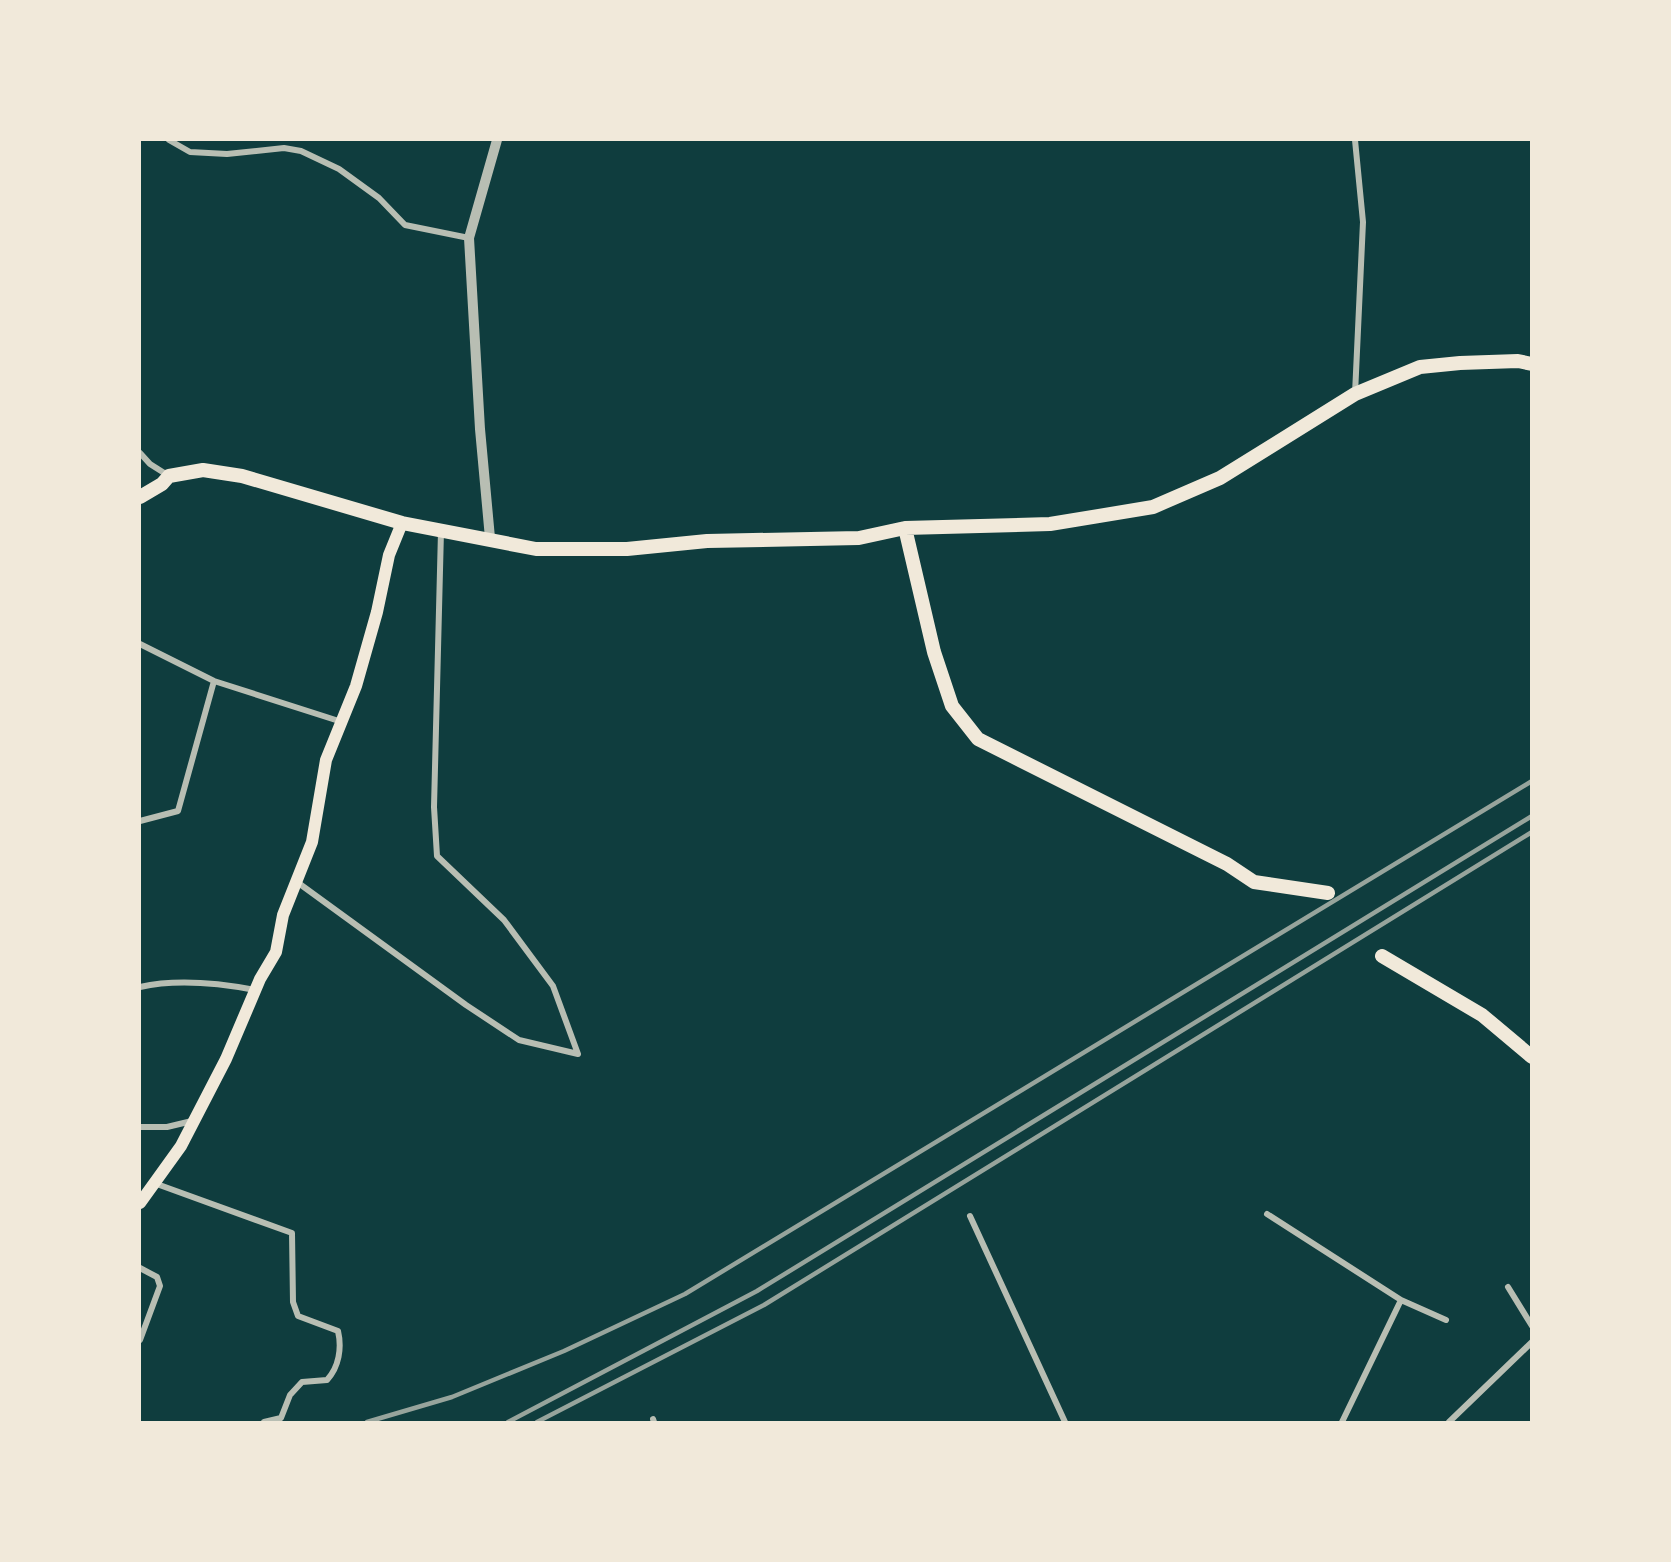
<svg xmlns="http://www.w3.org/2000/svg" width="1671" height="1562" font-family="Cabin,sans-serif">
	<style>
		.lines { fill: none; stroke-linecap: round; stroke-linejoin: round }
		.minor { stroke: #b8beb3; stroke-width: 6 }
		.tertiary { stroke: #b8beb3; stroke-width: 10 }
		.secondary { stroke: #f1e9da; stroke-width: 12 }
		.primary { stroke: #f1e9da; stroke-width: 14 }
		.rail { stroke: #97a49c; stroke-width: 4.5 }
	</style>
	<rect width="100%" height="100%" fill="#0f3d3e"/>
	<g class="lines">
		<path class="minor" d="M169,140L190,152L227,154L284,148L301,151L339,169L379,198L405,225L469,238
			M1355,394L1363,222L1355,140
			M140,453L150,464L169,476
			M441,531L434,807L437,856L504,920L553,986L578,1054
			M140,644L214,681L342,722
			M140,821L178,811L214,681
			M297,882L466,1005L519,1040L578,1054
			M140,987C176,979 218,983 255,990
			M140,1127H167L192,1121
			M154,1183L292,1233L293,1302L298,1316L338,1331C342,1348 339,1367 327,1380L302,1382L290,1395L281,1418L264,1422
			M1267,1214L1401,1300L1446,1320
			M970,1216L1065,1422
			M140,1268L157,1277L160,1286L140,1340
			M1508,1287L1532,1326
			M653,1419L654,1422
			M1342,1422L1401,1300
			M1449,1422L1532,1342"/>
		<path class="tertiary" d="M490,538L480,429L469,238L497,140"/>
		<path class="secondary" d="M140,1203L181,1146L226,1059L260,979L276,952L283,915L312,842L326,760L356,686L377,612L389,555L402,523"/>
		<path class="primary" d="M140,497L162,484L169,476L203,470L242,476L402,523L536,549H627L707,541L859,538L905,528L1050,524L1153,507L1220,478L1355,394L1420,367L1460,363L1518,361L1532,364
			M905,528L934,652L952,706L978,739L1227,864L1254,882L1328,893
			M1382,956L1482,1015L1532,1057"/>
		<path class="rail" d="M367,1422L452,1397L564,1351L685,1294L1532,781
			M508,1422L757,1291L1532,816
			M537,1422L764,1305L1532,832"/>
	</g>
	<rect width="1671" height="1562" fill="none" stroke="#f1e9da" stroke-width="282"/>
</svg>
